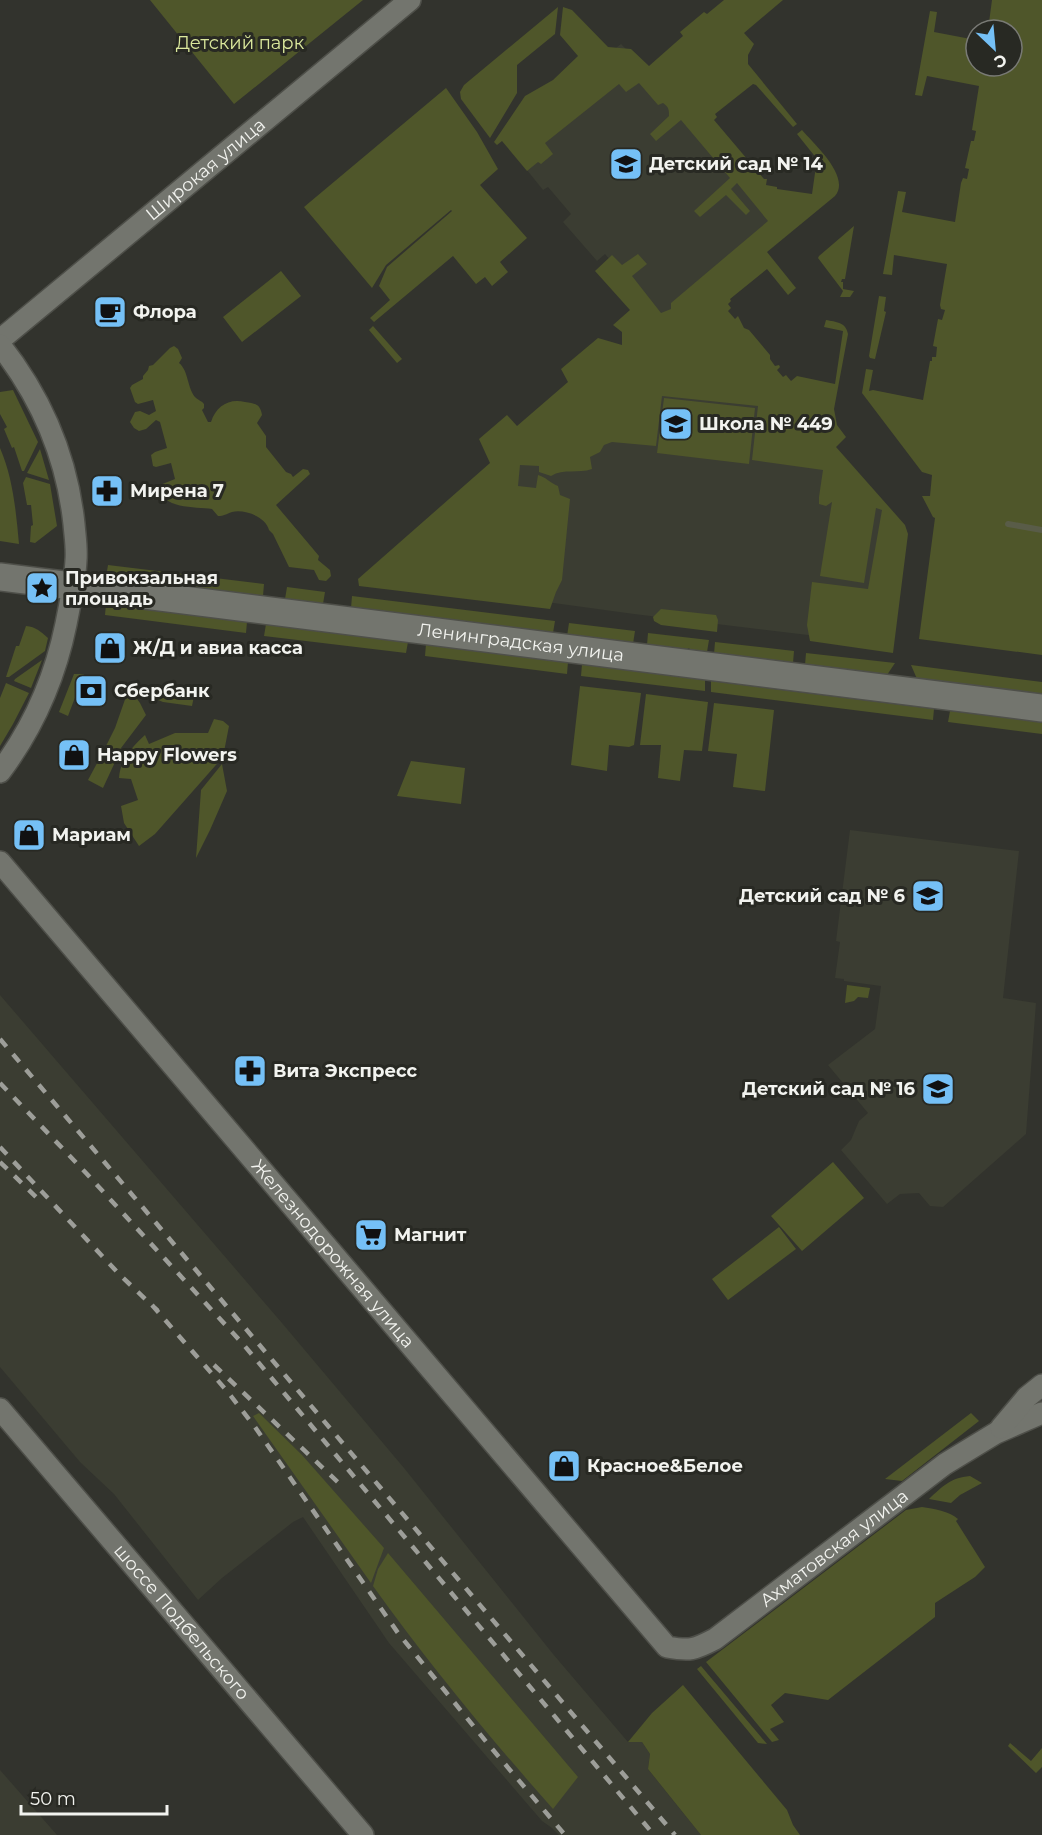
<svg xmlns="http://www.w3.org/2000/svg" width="1042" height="1835" font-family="Montserrat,sans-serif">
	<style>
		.built { fill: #3b3d32 }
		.green { fill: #4f562a }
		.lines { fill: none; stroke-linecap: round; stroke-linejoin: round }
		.stream { stroke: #595c48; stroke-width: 6 }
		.minor-casing { stroke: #4e4f49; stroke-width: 24 }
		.tertiary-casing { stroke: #4e4f49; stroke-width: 30 }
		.minor { stroke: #73756e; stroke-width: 21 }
		.tertiary { stroke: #73756e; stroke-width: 27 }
		.rail { stroke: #9d9e99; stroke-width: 4.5; stroke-dasharray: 10 10; stroke-linecap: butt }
		.labels { text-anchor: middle; stroke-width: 6; stroke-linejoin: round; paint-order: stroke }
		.park-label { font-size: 18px; fill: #dbe89c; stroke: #282923 }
		.poi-label { font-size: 18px; font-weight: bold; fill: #f2f3ef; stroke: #282923; text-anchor: start }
		.street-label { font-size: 18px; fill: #f2f3ef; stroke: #282923 }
	</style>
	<rect width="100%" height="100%" fill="#32332d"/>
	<path class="built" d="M621,44L663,87L783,219L696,293L902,528L891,645L634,614L364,577L661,319L605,254L597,261L563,222L571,214L548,187L543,190L502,139Z
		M850,830L1019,851L1003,998L1036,1003L1026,1134L943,1207L930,1206L919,1193L900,1194L887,1204L841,1150L851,1140L859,1121L868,1113L828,1065L875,1029L881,986L844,981V979L835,978L840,942L836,941Z
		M0,995L282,1323L404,1468L553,1654L628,1742H642L650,1754L648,1769L701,1835H559L552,1828L542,1821L389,1643L303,1517L293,1522L222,1578L198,1600L114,1494L80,1462L0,1367Z
		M0,1770L57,1835H0Z"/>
	<path class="green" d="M150,0H363L234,104Z
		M724,0H783L744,33L754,44L748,55V64L797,124L793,127L756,85L753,84L715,114L717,117L714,120L764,179H767L766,185L777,187V189L812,194L817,159L797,134L802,130C815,145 851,177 835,196L767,252L796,288L788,295L767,269L730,299L731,301L728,304L731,308L728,311L735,319L738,316L744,328L749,330L770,355V359L775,366L779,365L780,367L777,370L783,377L786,375L791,381L797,376L835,384L843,331L824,327L826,320C836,322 846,322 848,334L834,409L837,425L846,437L836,447L905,525L908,534L893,653L810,641L807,625L812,582L868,589L882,510L876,508L864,583L820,576L832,502L826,506L819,504V497L823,470L752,460L758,406L662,396L656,446L612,442L604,445L600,452L590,457L592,469C578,474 564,468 551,476L539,472V466L520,465L518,486L536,488L538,475C546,477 550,483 558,486L560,495L570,499L562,580L556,592L550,609L359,586L358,579L490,463L479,439L507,415L517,426L568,382L561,369L598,338L622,345V332L613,325L630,310L595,271L612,255L622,265L638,254L647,264L632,276L661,313L671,309V303L768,221L737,183L731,189L750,211L746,215L726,195L700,217L694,211L730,178L681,120L656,141L650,134L669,116C669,110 669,107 663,103L658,105L639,83L626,92L619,84L545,143L553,154L541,164L538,162L527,171L502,141L497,145L494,142L525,96L553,80L578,56L560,35L563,7L572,10L608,47L631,49L649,66L683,36L680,32L704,12L707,14Z
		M992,0H1042V655L919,639L935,518L933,517L922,496H930L932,475L922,472L862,393L866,369L873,370L869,391L873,390L923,400L930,361H932V357H936L937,347L933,346L938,319L942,320L945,310L941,309L940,305L947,264L894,255L892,275L883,274L898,191L906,192L902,212L955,222L961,183L963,178L967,179L969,169L965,168L971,141H974L976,131L972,130L979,86L927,76L922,96L915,95L930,11L937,12L934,32L976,40V66H1012V30H988Z
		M558,7L555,34L517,65V93L490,138L461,99L460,92L464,85Z
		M446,88L477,132L498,169L480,185L527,238L500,262L508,272L492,286L485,277L476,284L453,256L374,322L370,318L390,300L379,286L387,267L452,211L451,210L386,265L372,288L304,207Z
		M854,226L845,279H842L841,282H843V289L854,291L850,297H840L843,291L818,258L819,256Z
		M281,271L301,296L242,342L223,317Z
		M879,296L886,297L884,311L886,312L875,359L870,358L869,356Z
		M373,326L402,359L397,363L369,330Z
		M174,346L178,349L182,358L179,363C189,371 187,389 196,398C198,400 202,401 204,404V408L202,410L208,422H211C216,406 229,398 245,402C255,404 260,403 262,415L257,423L266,436V447L286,472L291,474L293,477L303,469L308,470L310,474L276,505L319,556L318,560L330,570L331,576L326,581L319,580L314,570L289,567L273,534L269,530C266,517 245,509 232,512C226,514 224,516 218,516L212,509C195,507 158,509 160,485L175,479L171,463L156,467L153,466L151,455L155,452L167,448L160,422L156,420L146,429L139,431L134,428L130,422L135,412L140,411L149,415L156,411L153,400L138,404L135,402L130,388L132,385L143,379V376L148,370L149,366L153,365L170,348Z
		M13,390L38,442L24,471H22L14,447L12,448L4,429L7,427L0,414V392Z
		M664,398L755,408L749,464L657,453Z
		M0,448C13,478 16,511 19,544L0,541Z
		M40,449L49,480L27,473Z
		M26,477L50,484L57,526L35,543L30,542L31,526L33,525L31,505H27L23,483Z
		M108,565L264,584L263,596L106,577Z
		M287,587L325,592L323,604L285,599Z
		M352,596L555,621L553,633L351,608Z
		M106,604L247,622L246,633L105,615Z
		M661,609L716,615L718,620L717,632L661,625L654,621L653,617Z
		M569,623L635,631L633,644L567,636Z
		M266,624L408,642L406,653L264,636Z
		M26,626C36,627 40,631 48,638L45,651L9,677H6L16,646H19Z
		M648,633L709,640L707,652L690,650L689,648L686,650L647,645Z
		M715,642L794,651L793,663L714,654Z
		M426,644L568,662L567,674L425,656Z
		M806,653L895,663L887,675L805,665Z
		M42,660L31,688L14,681L15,679Z
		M582,664L705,679V691L581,676Z
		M911,665L1042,682V695L917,679Z
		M74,674H84L68,716L59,712Z
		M711,681L934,709L933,720L711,692Z
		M6,683L29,693L13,724L0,746V698Z
		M157,685L195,691L192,706L163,702L158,700Z
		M580,686L641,693L634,745L629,747L609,745L607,771L571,765Z
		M129,688L140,703L146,715L118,752L106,746L115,728Z
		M646,694L708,702L702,751L684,750L680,781L658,778L661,745H640Z
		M714,703L774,710L765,791L733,787L737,754L708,751Z
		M950,711L1042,722V734L948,722Z
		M214,719L223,721L229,726L223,757L155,834L139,846L124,823L121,806L138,800L131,779L119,778C120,760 132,747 145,735L149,744L175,733H208Z
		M102,754L116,760L103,788L88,780Z
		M411,761L465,768L461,804L397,796Z
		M222,764L227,791L210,830L196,858L201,790Z
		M847,985L870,988L868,998L858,997L854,1001L845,1003Z
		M833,1162L864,1198L802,1251L771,1216Z
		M779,1227L796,1249L728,1300L712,1279Z
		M259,1413L302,1455L384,1548L371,1583L253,1416Z
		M971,1413L979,1421L902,1481L885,1479Z
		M970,1476L982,1483L960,1495L951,1503L929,1499C943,1486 950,1478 970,1476Z
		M922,1507C934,1509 949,1511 958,1519L956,1521L985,1567L975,1577L935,1603V1617L828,1700L785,1693L771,1705L784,1722L770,1729L779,1740L772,1742L706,1662L906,1510Z
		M388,1553L578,1777L553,1809C490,1738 429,1664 373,1586L378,1569Z
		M701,1666L767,1744L758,1743L697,1669Z
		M683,1685L787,1810L793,1825L800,1835H701L648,1769L650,1754L642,1742H628L652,1713Z
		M1010,1743L1031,1761L1042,1748V1767L1036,1773L1008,1746Z"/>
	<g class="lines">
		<path class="stream" d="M1008,524L1042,530"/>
		<defs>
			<g id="minor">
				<path id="s1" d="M0,340L410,0"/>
				<path d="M0,345C41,397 67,458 74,524C75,536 77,548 76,560C75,582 70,603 66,624C55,678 33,728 0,772"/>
				<path id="s2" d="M0,862L667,1647C690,1651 694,1650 715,1639L945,1464L996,1433L1042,1413"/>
				<path id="s3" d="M0,1409L363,1835"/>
				<path d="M1001,1428L1027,1397L1042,1385"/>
			</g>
			<g id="tertiary">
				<path id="s4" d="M0,577L1042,708"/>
			</g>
		</defs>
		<use href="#minor" class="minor-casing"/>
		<use href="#tertiary" class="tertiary-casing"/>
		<use href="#minor" class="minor"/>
		<use href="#tertiary" class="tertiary"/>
		<path class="rail" d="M0,1039L675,1835
			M0,1083L86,1173L243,1344L654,1835
			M0,1147L120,1275L158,1311
			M0,1162L36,1197
			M152,1305L227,1391L255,1427L398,1633L488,1744L565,1835
			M214,1365L343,1487"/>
	</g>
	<defs>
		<symbol id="school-square" viewBox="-11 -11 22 22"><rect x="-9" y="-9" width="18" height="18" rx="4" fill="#75c0f6" stroke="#282923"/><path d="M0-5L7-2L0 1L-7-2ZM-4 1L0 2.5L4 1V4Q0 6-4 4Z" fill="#111"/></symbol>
		<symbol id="cafe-square" viewBox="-11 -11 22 22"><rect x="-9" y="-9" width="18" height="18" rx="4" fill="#75c0f6" stroke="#282923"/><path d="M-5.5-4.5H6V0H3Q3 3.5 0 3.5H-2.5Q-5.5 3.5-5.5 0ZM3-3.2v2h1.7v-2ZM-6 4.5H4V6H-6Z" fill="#111"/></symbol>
		<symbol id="pharmacy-square" viewBox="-11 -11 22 22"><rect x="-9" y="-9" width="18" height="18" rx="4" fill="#75c0f6" stroke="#282923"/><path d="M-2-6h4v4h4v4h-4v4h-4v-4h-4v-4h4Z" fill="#111"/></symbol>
		<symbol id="sight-square" viewBox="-11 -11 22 22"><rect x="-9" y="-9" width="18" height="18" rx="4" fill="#75c0f6" stroke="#282923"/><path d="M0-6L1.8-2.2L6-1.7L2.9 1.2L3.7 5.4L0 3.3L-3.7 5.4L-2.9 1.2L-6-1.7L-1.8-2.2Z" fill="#111"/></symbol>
		<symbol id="shop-square" viewBox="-11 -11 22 22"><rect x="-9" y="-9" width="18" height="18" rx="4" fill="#75c0f6" stroke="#282923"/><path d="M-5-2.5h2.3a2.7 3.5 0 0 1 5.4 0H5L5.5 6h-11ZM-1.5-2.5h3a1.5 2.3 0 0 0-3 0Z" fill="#111"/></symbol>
		<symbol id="bank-square" viewBox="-11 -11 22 22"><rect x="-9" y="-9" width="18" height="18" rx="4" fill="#75c0f6" stroke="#282923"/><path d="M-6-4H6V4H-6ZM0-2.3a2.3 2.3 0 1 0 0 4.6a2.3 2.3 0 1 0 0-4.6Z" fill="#111"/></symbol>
		<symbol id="supermarket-square" viewBox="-11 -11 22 22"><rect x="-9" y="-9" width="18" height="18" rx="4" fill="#75c0f6" stroke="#282923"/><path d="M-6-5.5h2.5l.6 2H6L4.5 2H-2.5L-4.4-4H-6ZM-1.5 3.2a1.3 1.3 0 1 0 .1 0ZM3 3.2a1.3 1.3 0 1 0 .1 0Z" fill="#111"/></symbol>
	</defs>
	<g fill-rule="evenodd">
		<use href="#school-square" x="607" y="145" width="38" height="38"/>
		<use href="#cafe-square" x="91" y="293" width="38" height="38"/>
		<use href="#school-square" x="657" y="405" width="38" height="38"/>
		<use href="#pharmacy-square" x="88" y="472" width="38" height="38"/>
		<use href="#sight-square" x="23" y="569" width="38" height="38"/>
		<use href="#shop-square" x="91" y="629" width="38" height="38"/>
		<use href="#bank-square" x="72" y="672" width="38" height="38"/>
		<use href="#shop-square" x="55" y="736" width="38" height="38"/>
		<use href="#shop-square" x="10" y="816" width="38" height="38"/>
		<use href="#school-square" x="909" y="877" width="38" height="38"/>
		<use href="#pharmacy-square" x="231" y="1052" width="38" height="38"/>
		<use href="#school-square" x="919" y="1070" width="38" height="38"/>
		<use href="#supermarket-square" x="352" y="1216" width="38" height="38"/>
		<use href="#shop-square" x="545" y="1447" width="38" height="38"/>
	</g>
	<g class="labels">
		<g class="park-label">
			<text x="240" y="49">Детский парк</text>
		</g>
		<g class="poi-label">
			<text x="649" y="170">Детский сад № 14</text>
			<text x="133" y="318">Флора</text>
			<text x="699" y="430">Школа № 449</text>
			<text x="130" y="497">Мирена 7</text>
			<text x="65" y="584">Привокзальная<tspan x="65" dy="21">площадь</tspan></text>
			<text x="133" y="654">Ж/Д и авиа касса</text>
			<text x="114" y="697">Сбербанк</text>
			<text x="97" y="761">Happy Flowers</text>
			<text x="52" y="841">Мариам</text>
			<text x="905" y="902" text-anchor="end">Детский сад № 6</text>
			<text x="273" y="1077">Вита Экспресс</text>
			<text x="915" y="1095" text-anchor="end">Детский сад № 16</text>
			<text x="394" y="1241">Магнит</text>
			<text x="587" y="1472">Красное&amp;Белое</text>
		</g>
		<g class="street-label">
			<text dy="6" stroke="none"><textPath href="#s1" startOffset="267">Широкая улица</textPath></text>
			<text dy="6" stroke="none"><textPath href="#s4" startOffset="525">Ленинградская улица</textPath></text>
			<text dy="6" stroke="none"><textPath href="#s2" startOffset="514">Железнодорожная улица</textPath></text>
			<text dy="6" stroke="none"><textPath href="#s2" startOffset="1230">Ахматовская улица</textPath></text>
			<text dy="6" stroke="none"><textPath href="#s3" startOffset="280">шоссе Подбельского</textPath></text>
		</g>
	</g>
	<g transform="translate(994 48) rotate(154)"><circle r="28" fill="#282923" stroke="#797a75" stroke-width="1.5"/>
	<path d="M0-4.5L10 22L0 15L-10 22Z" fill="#75c0f6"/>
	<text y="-9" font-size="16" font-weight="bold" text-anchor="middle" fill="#f2f3ef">С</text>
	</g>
	<path d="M21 1805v9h146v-9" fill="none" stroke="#f2f3ef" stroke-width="3"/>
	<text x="30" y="1805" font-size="18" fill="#f2f3ef" stroke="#282923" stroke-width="4.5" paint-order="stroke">50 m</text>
</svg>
